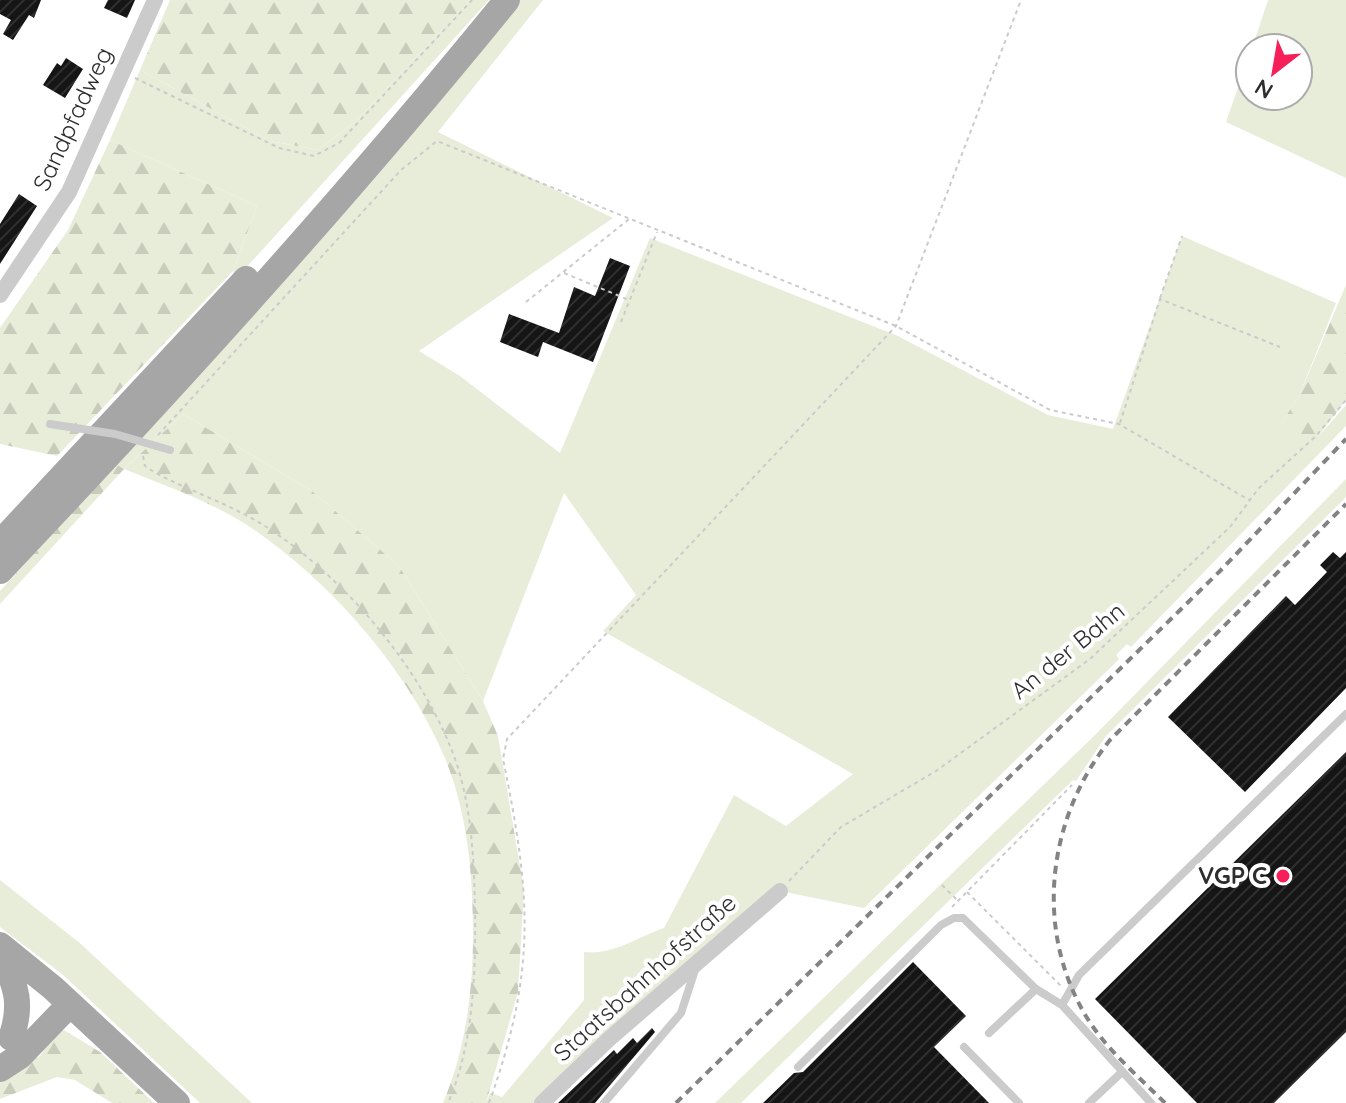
<svg xmlns="http://www.w3.org/2000/svg" width="1346" height="1103" font-family="Quicksand,sans-serif">
	<style>
		.grass { fill: #e8edda }
		.forest { fill: url(#forest-firs) }
		.building { fill: url(#building-hatch) }
		.lines { fill: none; stroke-linecap: round; stroke-linejoin: round }
		.path { stroke: #cbcbcb; stroke-width: 2; stroke-dasharray: 4 4; stroke-linecap: butt }
		.service { stroke: #cbcbcb; stroke-width: 8 }
		.minor { stroke: #cbcbcb; stroke-width: 16 }
		.primary { stroke: #a6a6a6; stroke-width: 26 }
		.rail { stroke: #838383; stroke-width: 4; stroke-dasharray: 8 6; stroke-linecap: butt }
		.service-bridge { stroke: #cbcbcb; stroke-width: 8 }
		.poi-dot { fill: #f61f5a; stroke: #fff; stroke-width: 3 }
		.labels { text-anchor: middle; stroke-width: 8; stroke-linejoin: round; paint-order: stroke }
		.street-label { font-size: 24px; fill: #2e2e2e; stroke: #fff }
		.poi-label { font-size: 24px; font-weight: bold; fill: #2e2e2e; stroke: #fff; text-anchor: end }
	</style>
	<defs>
		<pattern id="forest-firs" width="22" height="20" patternUnits="userSpaceOnUse" patternTransform="scale(2)"><rect width="22" height="20" fill="#e8edda"/><path d="M5 1l3.5 6h-7zM16 11l3.5 6h-7z" fill="#c7ccbb"/></pattern>
		<pattern id="building-hatch" width="6" height="6" patternUnits="userSpaceOnUse" patternTransform="scale(2)"><rect width="6" height="6" fill="#151515"/><path d="M-1 1l2-2M0 6l6-6M5 7l2-2" fill="none" stroke="#2f2f2f"/></pattern>
	</defs>
	<rect width="100%" height="100%" fill="#fff"/>
	<path class="grass" d="M470,0H489L235,280L233,271L257,206L110,140L140,70L270,141L318,150L355,122Z
		M518,0H543L438,132L613,218L419,351L460,376L560,453L650,238L898,336L1048,415L1113,429L1182,236L1336,303L1299,396L1272,438H1317L1346,405V426L1131,647L1127,644L1116,655L1119,659L1111,667L864,908L785,892L538,1103H486L490,1093L502,1097L584,1000V952C614,955 635,938 664,928L734,795L786,826L853,774L603,631L636,595L564,493L483,701L399,566L312,491L183,414L124,469L116,464Z
		M1268,0H1346V178L1226,122L1250,53V96H1298V48H1252Z
		M1346,479V497L1106,736L1076,781L1073,780L741,1103H715L1097,733Z
		M0,880L81,944L252,1103H200L62,974L0,927Z"/>
	<path class="forest" d="M170,0H470L355,122L318,150L270,141L140,70Z
		M110,140L257,206L233,271L57,456L0,444V328L68,230Z
		M1346,285V400L1317,438L1271,439L1299,396Z
		M183,414L312,491L399,566L483,701L498,736L524,890L518,992L486,1103H443C465,1052 473,991 473,936C473,876 468,815 445,758C408,670 333,585 256,531C216,503 168,487 124,469L0,604V591L116,464L124,469Z
		M64,1030L100,1052L154,1103H112L75,1080L57,1077L0,1099V1076L40,1056L55,1034Z"/>
	<path class="building" d="M0,0H41L34,18L29,15L13,40L3,34L11,20L0,14Z
		M108,0H135L127,18L104,8Z
		M66,58L83,69L65,98L43,85L57,63L61,66Z
		M19,194L37,206L0,264V224Z
		M610,258L630,266L593,362L543,342L538,357L500,342L509,314L559,333L574,287L595,296Z
		M1333,552L1340,558L1346,552V688L1245,792L1168,717L1286,596L1295,605L1327,572L1320,565Z
		M1346,752V1032L1274,1103H1197L1095,999Z
		M913,962L966,1016L934,1047L989,1103H763L794,1073L803,1072Z
		M652,1028L655,1032L595,1103H558L614,1050L617,1054L633,1038L637,1043Z"/>
	<g class="lines">
		<path class="path" d="M135,78L279,148L314,156L339,143L472,0
			M564,273L629,300
			M1160,298L1182,236
			M526,302L629,219
			M621,322L657,232
			M1120,423L1160,299L1280,347
			M158,435L401,170L437,141L896,326L1050,410L1119,424L1249,500
			M143,456L145,466L154,472C191,492 233,505 268,528C347,580 421,668 454,756C472,806 474,859 475,912C476,973 473,1046 448,1103
			M789,881L841,827L936,771L1090,659L1230,527L1259,488L1316,436L1346,400
			M942,885L958,901
			M967,892L1061,986
			M952,907L1072,785
			M489,1103C537,970 531,895 503,759L507,739L896,326L1021,0"/>
		<path class="service" d="M1062,1005L1079,975L1346,714
			M989,1033L1036,989
			M964,1047L1019,1103
			M798,1067L941,925L954,918H963L1036,989L1062,1005L1151,1103
			M604,1103L681,1013L696,967
			M1089,1103L1122,1072"/>
		<path class="minor" d="M0,295L69,192L155,0
			M542,1103L609,1039L780,891"/>
		<path class="primary" d="M0,543L246,279
			M0,571C175,386 346,198 507,0
			M0,945L53,988L177,1103
			M0,957C18,984 22,1007 11,1038
			M0,1069L20,1056L70,1004"/>
		<path class="rail" d="M676,1103L1220,571L1346,439
			M1165,1103C1136,1074 1103,1047 1083,1011C1034,924 1049,816 1110,740L1346,504"/>
		<path class="service-bridge" d="M50,424L115,434L170,450"/>
	</g>
	<circle class="poi-dot" cx="1283" cy="876" r="8"/>
	<g class="labels">
		<g class="street-label">
			<text transform="translate(73 119) rotate(-65)" y="8">Sandpfadweg</text>
			<text transform="translate(1068 651) rotate(-39)" y="8">An der Bahn</text>
			<text transform="translate(645 978) rotate(-42)" y="8">Staatsbahnhofstraße</text>
		</g>
		<g class="poi-label">
			<text x="1267" y="884">VGP C</text>
		</g>
	</g>
	<g transform="translate(1274 72) rotate(211)"><circle r="38" fill="#ffffff" stroke="#ababab" stroke-width="2"/>
	<path d="M0-6L14 30L0 20L-14 30Z" fill="#f61f5a"/>
	<text y="-12" font-size="22" font-weight="bold" text-anchor="middle" fill="#2e2e2e">N</text>
	</g>
</svg>
